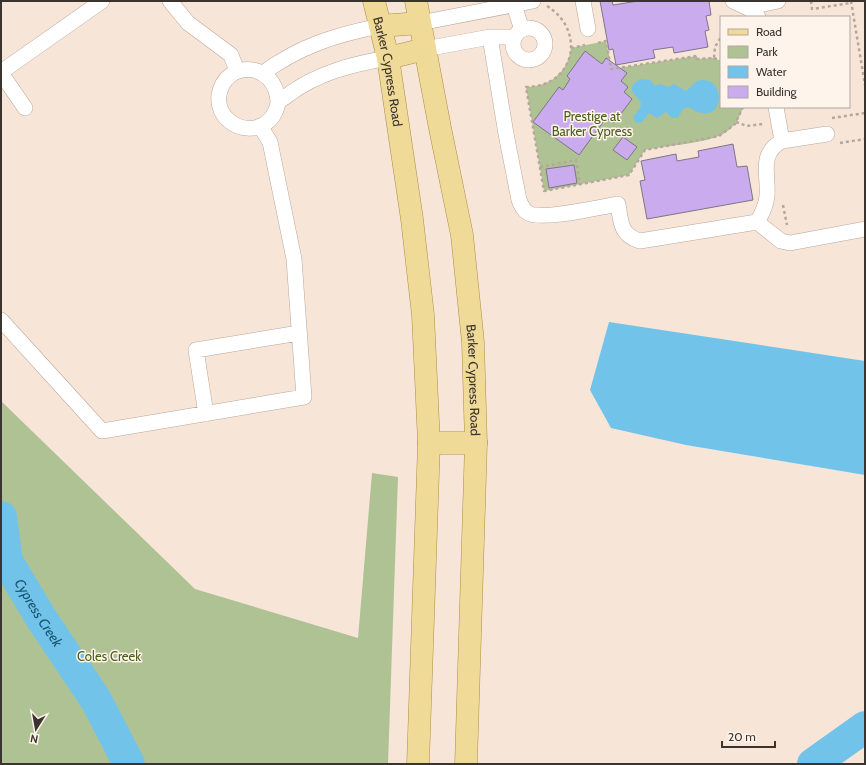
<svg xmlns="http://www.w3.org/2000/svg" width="866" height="765" font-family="Cabin,sans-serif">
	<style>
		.green { fill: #afc293 }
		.water { fill: #72c3ea }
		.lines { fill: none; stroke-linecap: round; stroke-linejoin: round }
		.river { stroke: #72c3ea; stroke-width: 32 }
		.building { fill: #caacee; stroke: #7d7686 }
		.minor-casing { stroke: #b8a79b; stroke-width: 16 }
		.primary-casing { stroke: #aa8f45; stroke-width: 23 }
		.path { stroke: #b5a79c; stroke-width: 2.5; stroke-dasharray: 3 3; stroke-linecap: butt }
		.minor { stroke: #fff; stroke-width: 15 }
		.primary { stroke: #f0da97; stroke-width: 22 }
		.labels { text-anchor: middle; stroke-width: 3; stroke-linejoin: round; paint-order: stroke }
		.street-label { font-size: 13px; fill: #3a332e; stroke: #fff4ec }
		.park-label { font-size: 13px; fill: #4a6118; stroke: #fff4ec }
		.water-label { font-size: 14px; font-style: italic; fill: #175672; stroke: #fff4ec }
	</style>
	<rect width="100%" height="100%" fill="#f7e5d8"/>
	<path class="green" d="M606,41L612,69L697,56V59L714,58L721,61V107H743C740,118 734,128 723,134C708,143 664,146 645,150L629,175L544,191L526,87C550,87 568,72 571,48Z
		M1,401L195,589L358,638L372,473L398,477L388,764H1Z"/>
	<path class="water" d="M641,79L650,80L655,86L661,84L668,87L674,84L686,91L697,81C724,73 726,116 703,113C696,113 693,109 688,107L683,109L678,118H672L666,112L657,118L649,113L642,122L636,123L633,117L640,108L641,103C636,94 623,88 641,79Z
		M609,322L865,361V475L686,445L611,428L590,390Z"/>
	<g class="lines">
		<g class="river">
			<path id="s1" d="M1,517L7,561L41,618L96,700L129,764"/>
			<path d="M813,764L865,727"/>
		</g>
	</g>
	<path class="building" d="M600,1H612L613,5L638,1H709L711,15L706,16L709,30L705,31L708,47L674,53L673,47L653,50L655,58L616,65L613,49L609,50Z
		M585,51L602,64L606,58L627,73L621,81L628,87L624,92L632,99L614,123L606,118L579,155L533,122L559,87L563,90L570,79L567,76Z
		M623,137L637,147L627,160L613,150Z
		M733,144L737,167L747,166L753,200L647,219L640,181L645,180L641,161L676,154L677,161L699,157L698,151Z
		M574,165L577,183L549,188L546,169Z"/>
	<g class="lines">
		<defs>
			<path id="minor" d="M170,1L188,23L231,55L237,71
				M583,1L588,29
				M733,1L750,9L758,17
				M514,5L522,30
				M750,9L759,5L778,1
				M420,23L533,1
				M513 44a16 16 0 1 1 32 0a16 16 0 1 1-32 0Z
				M490,37L506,134L519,200C521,205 523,210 528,213C541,221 600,207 618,204C621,222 620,235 640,241L757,222L781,241L790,243L865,229
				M425,49L490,37H515
				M1,72L102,1
				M1,73L25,108
				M263,73C300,46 335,35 380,26
				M278,102C276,61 225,59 219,95C216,117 238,133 259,127C266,124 273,118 276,110C277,108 277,104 279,102C281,99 286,97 288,95C317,73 353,64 388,58
				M782,141L827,134
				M757,222C762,214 766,206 767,196C769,175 758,154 782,141L776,107
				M1,320L102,431L304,397L294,259L270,142L260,126
				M206,414L196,350L299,333"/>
			<g id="primary">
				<path id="s2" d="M374,1L388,58L412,219L423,315L429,443L418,764"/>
				<path id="s3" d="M416,1L440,128L462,235L473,342L476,443L466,764"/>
				<path d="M380,26L420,23"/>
				<path d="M388,58L425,49"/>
				<path d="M429,443H476"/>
			</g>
		</defs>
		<use href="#minor" class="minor-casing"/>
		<use href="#primary" class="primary-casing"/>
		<path class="path" d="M811,1L812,9L851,3
			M851,1L865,85
			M547,6C587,31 575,87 526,87L544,191L629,175L645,150L719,136L735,124L743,107
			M598,43L606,41L611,69L697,56V59L714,58L715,47L721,37
			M571,48L585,45
			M714,58L721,61
			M832,118L865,113
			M736,122L747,126L763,124
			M840,143L865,139
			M540,167L576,160L580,185
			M783,205L787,225"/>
		<use href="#minor" class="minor"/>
		<use href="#primary" class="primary"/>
	</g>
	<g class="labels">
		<g class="street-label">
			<text dy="5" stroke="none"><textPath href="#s2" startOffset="72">Barker Cypress Road</textPath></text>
			<text dy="5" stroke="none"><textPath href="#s3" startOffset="384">Barker Cypress Road</textPath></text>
		</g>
		<g class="park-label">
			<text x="592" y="121">Prestige at<tspan x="592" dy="15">Barker Cypress</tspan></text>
			<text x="109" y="661">Coles Creek</text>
		</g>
		<g class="water-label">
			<text dy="5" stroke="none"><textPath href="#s1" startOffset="105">Cypress Creek</textPath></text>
		</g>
	</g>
	<rect width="866" height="765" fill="none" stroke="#3a332e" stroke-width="4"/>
	<rect x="720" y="16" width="130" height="92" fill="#fff4ec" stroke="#b0a7a0"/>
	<rect x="728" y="29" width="20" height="6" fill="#f0da97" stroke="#b0a7a0"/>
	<text x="756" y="36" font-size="12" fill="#3a332e">Road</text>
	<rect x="728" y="46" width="20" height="12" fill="#afc293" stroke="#b0a7a0"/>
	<text x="756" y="56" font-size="12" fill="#3a332e">Park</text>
	<rect x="728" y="66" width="20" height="12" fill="#72c3ea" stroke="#b0a7a0"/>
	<text x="756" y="76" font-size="12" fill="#3a332e">Water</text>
	<rect x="728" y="86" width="20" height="12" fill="#caacee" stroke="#b0a7a0"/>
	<text x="756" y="96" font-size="12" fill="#3a332e">Building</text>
	<g transform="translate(36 729) rotate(191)" stroke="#fff4ec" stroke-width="3" paint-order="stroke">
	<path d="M0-3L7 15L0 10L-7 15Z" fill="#3a332e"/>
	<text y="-6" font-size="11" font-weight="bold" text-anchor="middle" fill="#3a332e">N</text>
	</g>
	<path d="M722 741v6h53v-6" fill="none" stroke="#3a332e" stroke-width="2"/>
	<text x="728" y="741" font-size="12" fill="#3a332e" stroke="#fff4ec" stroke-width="3" paint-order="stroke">20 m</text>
</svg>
